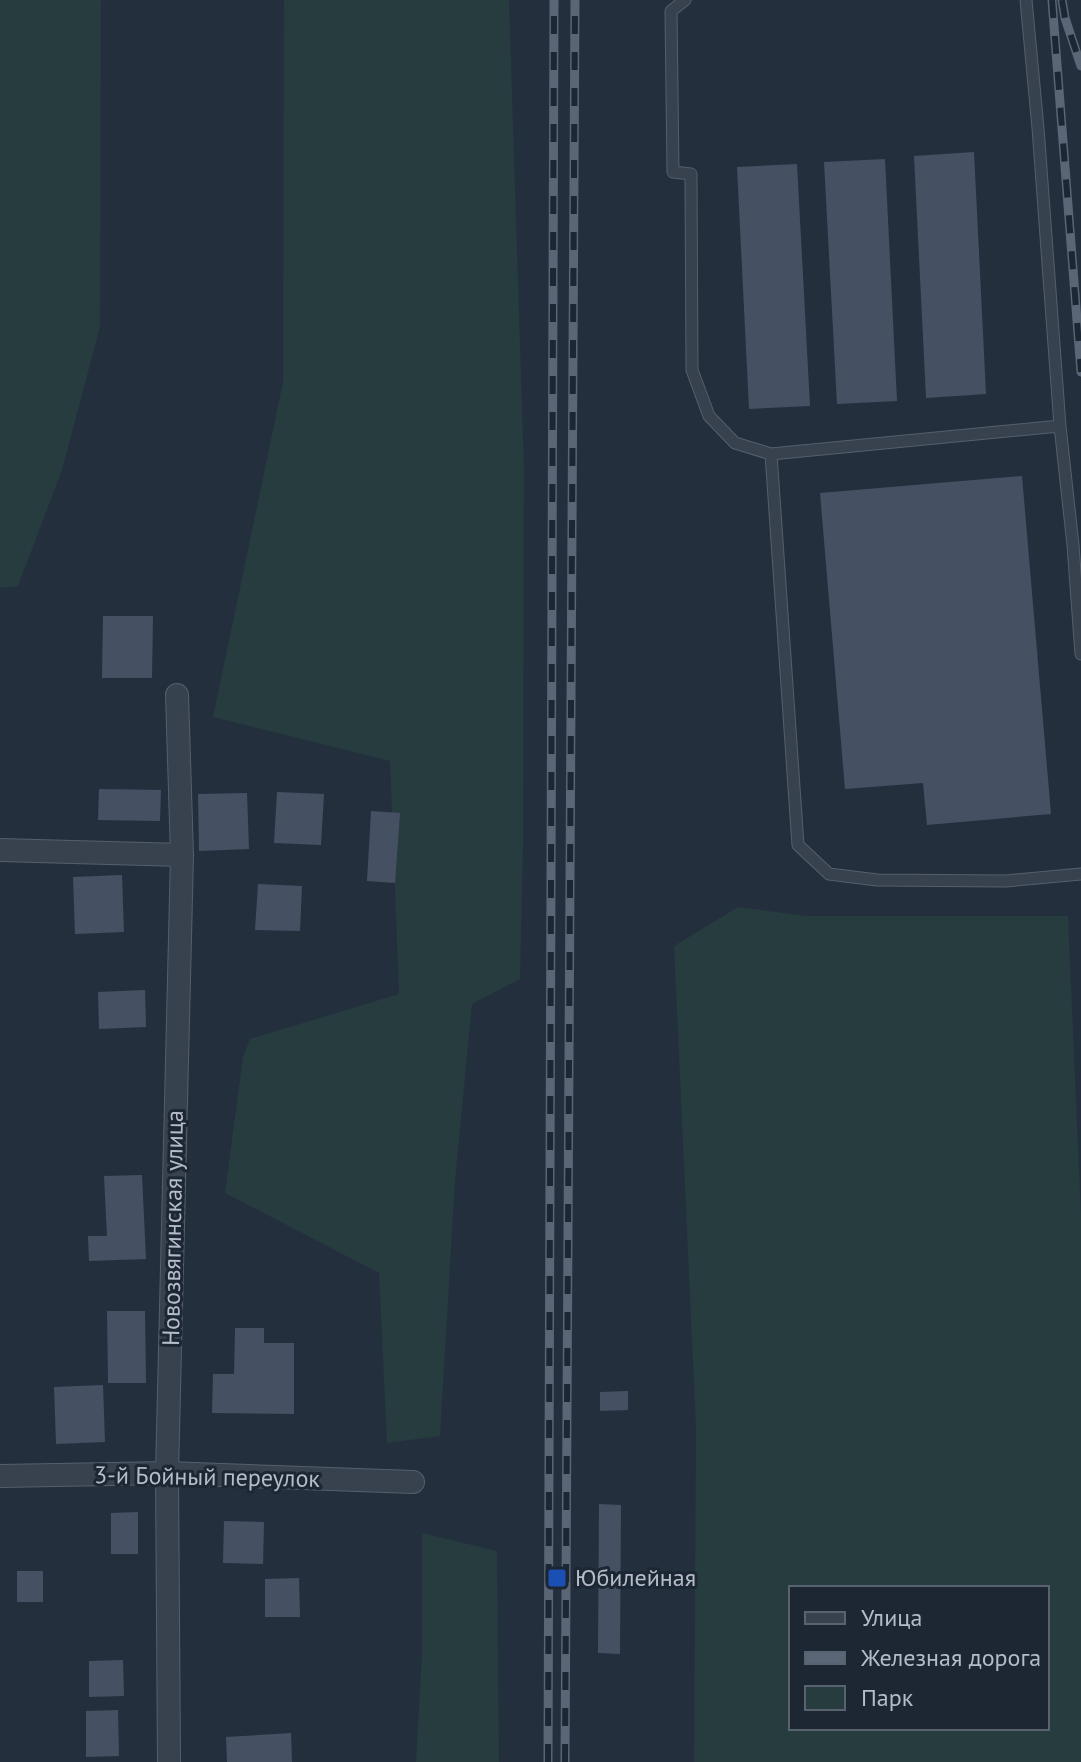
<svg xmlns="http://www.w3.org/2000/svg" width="1081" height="1762" font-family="'PT Sans',sans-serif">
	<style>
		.green { fill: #263c3f; fill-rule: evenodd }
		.building { fill: #455162 }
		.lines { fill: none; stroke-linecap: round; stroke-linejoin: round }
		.service-casing { stroke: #565f6c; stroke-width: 13 }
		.minor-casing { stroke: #565f6c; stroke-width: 24 }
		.service { stroke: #38414e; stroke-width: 11 }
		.minor { stroke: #38414e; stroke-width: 22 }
		.rail-casing { stroke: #5a6575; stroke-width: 9 }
		.rail { stroke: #1d2633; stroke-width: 6; stroke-dasharray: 18; stroke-linecap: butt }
		.transit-dot { fill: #1a4fb4; stroke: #1d2633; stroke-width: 3 }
		.labels { text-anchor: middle; stroke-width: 6; stroke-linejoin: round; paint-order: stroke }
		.street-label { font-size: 24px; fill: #b4bcc9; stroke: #1d2633 }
		.poi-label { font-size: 24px; fill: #b4bcc9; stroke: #1d2633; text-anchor: start }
	</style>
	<rect width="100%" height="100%" fill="#242f3e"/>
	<path class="green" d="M0,0H101L100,327L62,470L18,586L0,588Z
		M284,0H509L524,470L523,849L520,979L472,1004L455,1181L440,1436L387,1443L379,1273L225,1193L243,1057L250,1039L399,994L390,761L213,717L283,382Z
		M738,907L806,916H1068L1081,1215V1762H694L696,1428L674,946ZM791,1588H1047V1728H791Z
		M422,1533L497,1551L499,1762H416L422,1654Z"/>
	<path class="building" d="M974,152L986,394L926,398L914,156Z
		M885,159L897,401L837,404L824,162Z
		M797,164L810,406L749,409L737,167Z
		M1022,476L1051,814L927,825L923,783L845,789L820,493Z
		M103,616H153L152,678H102Z
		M99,789L161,790L160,821L98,820Z
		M277,792L324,794L321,845L274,843Z
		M247,793L249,849L199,851L198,794Z
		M371,811L400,813L395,883L367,881Z
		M122,875L124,932L75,934L73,877Z
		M258,884L302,886L300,931L255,930Z
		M145,990L146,1027L99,1029L98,992Z
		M142,1175L146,1259L89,1261L88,1236H107L104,1176Z
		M107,1311H145L146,1383H108Z
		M235,1328H264V1343H294V1414L212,1413L213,1374H234Z
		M103,1385L105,1442L56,1444L54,1387Z
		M628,1391V1410L600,1411V1392Z
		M599,1504L621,1505L620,1654L598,1653Z
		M138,1512V1554H111V1513Z
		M224,1521L264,1522L263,1564L223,1563Z
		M17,1571H43V1602H17Z
		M299,1578L300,1617H265V1579Z
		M123,1660L124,1696L89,1697V1661Z
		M118,1710L119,1756L86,1757V1711Z
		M291,1733L292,1762H227L226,1737Z"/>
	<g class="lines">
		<defs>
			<path id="service" d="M685,0L671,11L673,172L691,174L692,370L709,416L735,443L771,454
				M1026,0L1038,128L1060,426L1073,545L1081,654
				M1060,426L771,454L798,845L829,874L877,880L1006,881L1081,874"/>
			<path id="minor" d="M0,850L182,855
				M0,1476L167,1473L413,1482
				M169,1762L167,1473L182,855L177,695"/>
		</defs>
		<use href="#service" class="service-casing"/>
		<use href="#minor" class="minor-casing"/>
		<use href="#service" class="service"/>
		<use href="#minor" class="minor"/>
		<defs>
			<path id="rail" d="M1052,0L1081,372
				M1062,0L1065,18L1081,66
				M548,1762L554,0
				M565,1762L575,0"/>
		</defs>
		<use href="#rail" class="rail-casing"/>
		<use href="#rail" class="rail"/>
	</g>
	<rect class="transit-dot" x="547" y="1568" width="20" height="20" rx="4"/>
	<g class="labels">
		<g class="street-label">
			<text transform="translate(173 1228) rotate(-89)" y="8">Новозвягинская улица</text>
			<text transform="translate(207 1477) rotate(1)" y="8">3-й Бойный переулок</text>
		</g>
		<g class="poi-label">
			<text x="575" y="1586">Юбилейная</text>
		</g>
	</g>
	<rect x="789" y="1586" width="260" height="144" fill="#1d2633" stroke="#59626f" stroke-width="2"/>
	<rect x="805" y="1612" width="40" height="12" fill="#38414e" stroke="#59626f" stroke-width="2"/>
	<text x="861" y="1626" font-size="24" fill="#b4bcc9">Улица</text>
	<rect x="805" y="1652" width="40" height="12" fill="#5a6575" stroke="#59626f" stroke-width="2"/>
	<text x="861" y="1666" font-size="24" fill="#b4bcc9">Железная дорога</text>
	<rect x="805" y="1686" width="40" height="24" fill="#263c3f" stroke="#59626f" stroke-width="2"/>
	<text x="861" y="1706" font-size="24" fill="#b4bcc9">Парк</text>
</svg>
